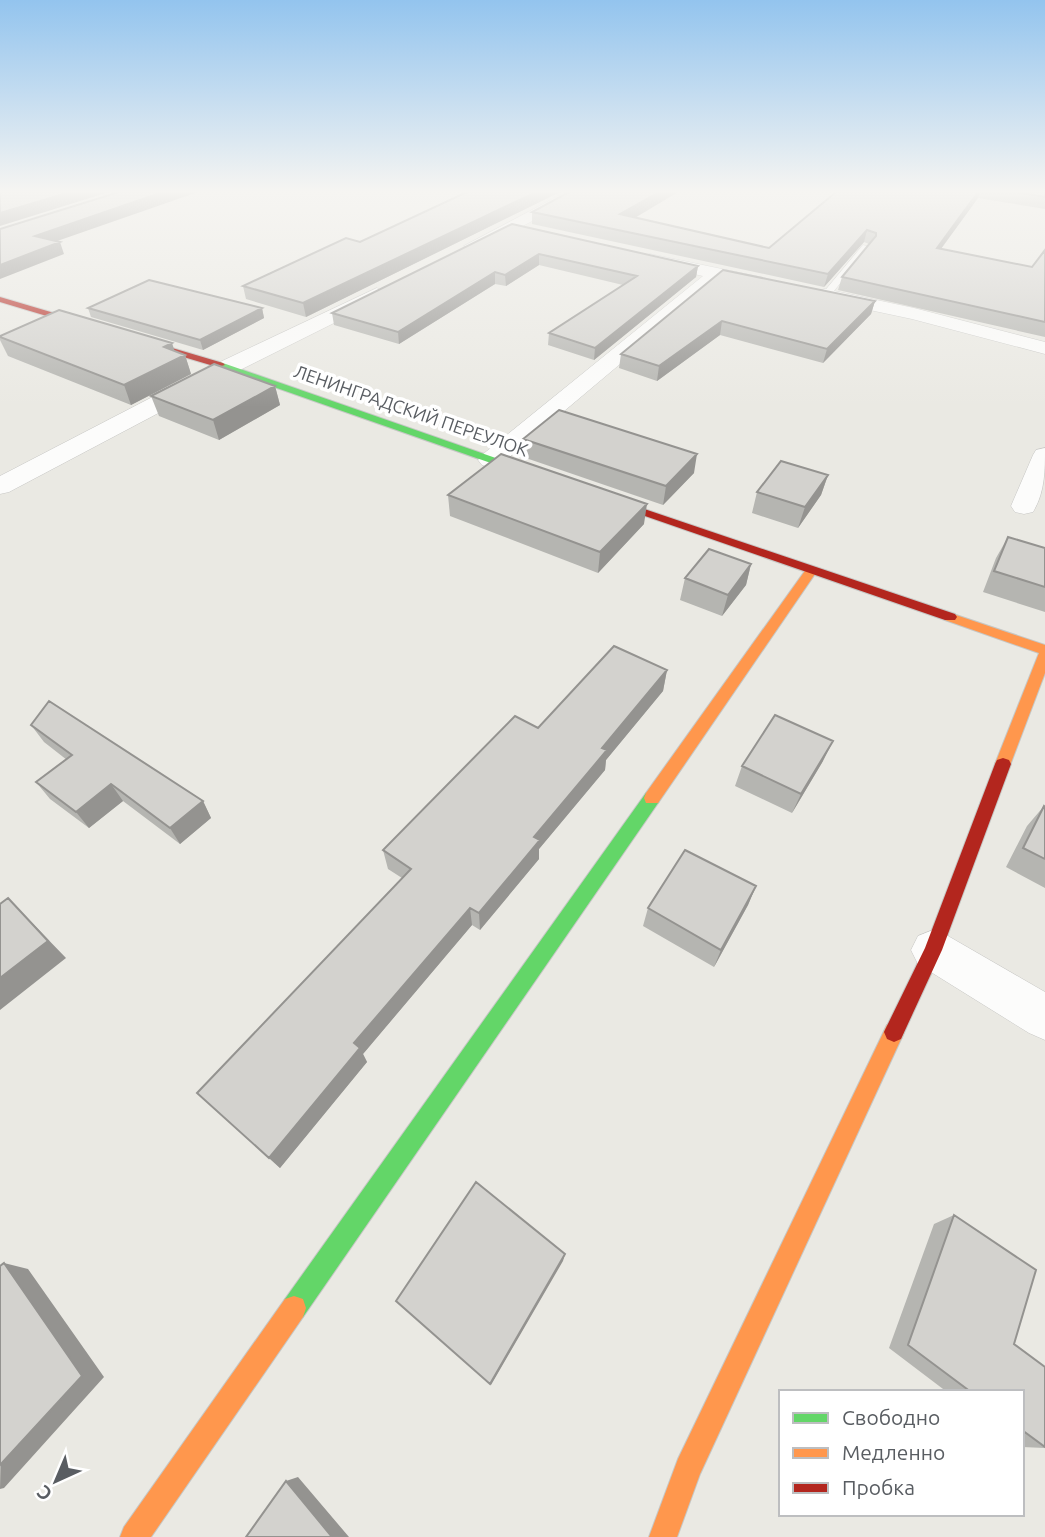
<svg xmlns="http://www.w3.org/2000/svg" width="1045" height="1537" font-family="Ubuntu,sans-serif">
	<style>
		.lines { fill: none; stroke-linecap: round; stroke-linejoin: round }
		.lane-casing { stroke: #c6c6c4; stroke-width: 1 }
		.street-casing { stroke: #c6c6c4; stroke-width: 1 }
		.fast-casing { stroke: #c6c7c5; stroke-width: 2 }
		.slow-casing { stroke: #c6c7c5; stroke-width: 2 }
		.jam-casing { stroke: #c6c7c5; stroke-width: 2 }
		.lane { fill: #fcfcfb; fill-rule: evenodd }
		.street { fill: #fcfcfb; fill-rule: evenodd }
		.fast { fill: #63d668; fill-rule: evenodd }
		.slow { fill: #ff974d; fill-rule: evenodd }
		.jam { fill: #b3261e; fill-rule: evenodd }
		.wall { fill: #b5b5b1 }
		.shaded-wall { fill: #949390 }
		.building { fill: #d3d2ce; stroke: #949390; stroke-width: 2 }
		.labels { text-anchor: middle; stroke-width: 7; stroke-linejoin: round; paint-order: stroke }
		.far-street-label { font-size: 18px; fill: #595d62; stroke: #fff }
	</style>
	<rect width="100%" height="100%" fill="#eae9e3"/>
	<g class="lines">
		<defs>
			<path id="lane" d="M863,245L870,247L829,297H823V293Z"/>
			<path id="street" d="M566,192H585L479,250L473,251L464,246Z
				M650,254L765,278L774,284L765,290L720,280L500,465L491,468L482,465L478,460L482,455L703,276L644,263L641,259Z
				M377,288L386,294L384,298L236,372L9,492L0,494V476L220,362Z
				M825,289L914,308L1045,342V354L912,319L818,299L816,295L818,291Z
				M1045,448C1045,471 1045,492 1033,512L1024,514L1015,512L1011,506L1033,455L1036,450Z
				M933,930L948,936L1045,992V1040L1029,1033L918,964L911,950L918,936Z"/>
			<path id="fast" d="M220,362L547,476L549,478L539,480L217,367V363Z
				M652,792L658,793L660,798L658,803L303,1317L294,1320L285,1317L282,1308L285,1299L646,793Z"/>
			<path id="slow" d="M811,567L817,571L658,803H646L644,798L646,793L807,568Z
				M950,613L1045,645V673L1009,768H997L995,764L1039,653L945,620V614Z
				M894,1022L901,1025L904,1032L901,1039L700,1474L677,1537H649L678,1459L887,1025Z
				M294,1296L303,1299L306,1308L303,1317L151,1537H120L124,1527L285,1299Z"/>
			<path id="jam" d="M0,297L223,363L225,365L217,367L0,302Z
				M597,493L955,614L957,617L955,620H945L593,498V494Z
				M1003,758L1009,760L1011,764L942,950L901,1039L894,1042L887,1039L884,1032L925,948L995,764L997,760Z"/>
		</defs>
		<use href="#lane" class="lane-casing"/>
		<use href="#street" class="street-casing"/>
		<use href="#fast" class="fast-casing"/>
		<use href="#slow" class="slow-casing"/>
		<use href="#jam" class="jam-casing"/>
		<use href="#lane" class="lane"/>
		<use href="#street" class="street"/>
		<use href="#fast" class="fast"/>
		<use href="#slow" class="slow"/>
		<use href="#jam" class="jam"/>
	</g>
	<path class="wall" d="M467,192H560L306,317L246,299L243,286L360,242Z
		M569,192H678L635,218L769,248L836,192H1045V209L978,198L941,249L1032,267L1045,250V337L838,290L842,277L869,244L864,242L824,287L532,224V212Z
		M512,224L698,266L696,277L594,360L548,345L549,333L623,285L539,265L506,286L495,284L399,344L334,325L332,313Z
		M723,270L875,301L871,314L823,363L720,335L657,381L619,368L621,354Z
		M88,308H262L264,318L203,350L91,317Z
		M0,336L185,355L191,374L131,405L8,356L0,340Z
		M275,386L280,405L219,440L159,416L151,396Z
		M523,439L694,473L663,505L523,457Z
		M828,475L821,495L798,528L752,513L757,492Z
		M448,495L644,524L598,573L450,516Z
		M1008,537L1045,548V612L983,592L996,558Z
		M751,564L746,585L722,616L680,600L685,578Z
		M667,670L663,691L606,760L605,770L539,849V859L480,930L472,925L363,1054L367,1062L280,1168L197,1093L402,878L388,869L383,850L538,728Z
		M31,725L203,801L211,818L180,844L123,801L89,828L50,799L36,782L67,760L44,742Z
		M823,761L792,813L735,786L742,766Z
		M1044,806L1045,807V888L1006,867L1027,826Z
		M756,886L748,905L714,967L643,926L648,908Z
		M954,1215L1014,1344L1045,1367V1448L1022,1447V1392H947L889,1348L934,1224Z"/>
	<path class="shaded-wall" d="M70,192H109L0,226V213Z
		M163,192H198L40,247L35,236Z
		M536,192H560L306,317L303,303Z
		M659,192H678L619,227L620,214Z
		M978,192H980L978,198L932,261L937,248Z
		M867,230L864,242L824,287L828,274Z
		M60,242L64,254L0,279V265Z
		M539,254V265L506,286L505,275Z
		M698,266L696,277L594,360L595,348Z
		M495,272V284L399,344L398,332Z
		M875,301L871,314L823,363L827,349Z
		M262,308L264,318L203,350L200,340Z
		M722,321L720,335L657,381L659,366Z
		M172,343L177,358L185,355L191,374L131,405L124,385L164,347Z
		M275,386L280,405L219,440L213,420Z
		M697,454L694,473L663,505L666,486Z
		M828,475L821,495L798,528L805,507Z
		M647,504L644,524L598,573L600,552Z
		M751,564L746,585L722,616L728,595Z
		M667,670L663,691L606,760L605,770L539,849V859L480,930L479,913L534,837L602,748Z
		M833,741L823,761L792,813L801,794Z
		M111,784L123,801L89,828L76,812Z
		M203,801L211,818L180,844L170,828Z
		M756,886L748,905L714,967L721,950Z
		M8,898L66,958L0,1010V978Z
		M470,908L472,925L363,1054L367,1062L280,1168L269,1158L354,1043Z
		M565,1254L563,1261L491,1385L490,1384Z
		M4,1263L28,1269L104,1377L4,1488L0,1489Z
		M298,1477L349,1537H332L286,1481Z"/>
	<path class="building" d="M0,192H70L0,213Z
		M119,192H163L35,236L60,242L0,265V229Z
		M467,192H536L303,303L243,286L346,238L360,242Z
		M569,192H659L620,214L769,248L836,192H978L937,248L1032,267L1045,250V322L842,277L876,236V233L867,230L828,274L532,212Z
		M1016,192H1045V197Z
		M512,224L698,266L595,348L549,333L637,276L539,254L505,275L495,272L398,332L332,313Z
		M723,270L875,301L827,349L722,321L659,366L621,354Z
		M149,280L262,308L200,340L88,308Z
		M59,310L172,343L164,347L185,355L124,385L0,337V336Z
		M214,364L275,386L213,420L151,396Z
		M559,410L697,454L666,486L523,439Z
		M501,454L647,504L600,552L448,495Z
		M781,461L828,475L805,507L757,492Z
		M1008,537L1045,548V587L994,571Z
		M709,549L751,564L728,595L685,578Z
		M614,646L667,670L602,748L607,750L534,837L540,840L479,913L470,908L354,1043L360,1048L269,1158L197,1093L411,869L383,850L515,716L538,728Z
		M49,701L203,801L170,828L111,784L76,812L36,782L72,755L31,725Z
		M775,715L833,741L801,794L742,766Z
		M1044,806L1045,807V859L1023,848Z
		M685,850L756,886L721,950L648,908Z
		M8,898L48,941L0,978V904Z
		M476,1182L565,1254L490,1384L396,1301Z
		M954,1215L1036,1270L1014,1344L1045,1367V1447L1022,1430V1392H971L908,1345Z
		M4,1263L82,1376L0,1465V1266Z
		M286,1481L332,1537H246Z"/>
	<linearGradient id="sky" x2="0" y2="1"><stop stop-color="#93c4ee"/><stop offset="0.47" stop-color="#f6f5f2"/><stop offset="1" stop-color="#f6f5f2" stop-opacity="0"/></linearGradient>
	<rect width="1045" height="407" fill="url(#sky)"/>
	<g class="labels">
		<g class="far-street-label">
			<text transform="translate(411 411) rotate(19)" y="6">ЛЕНИНГРАДСКИЙ ПЕРЕУЛОК</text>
		</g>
	</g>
	<rect x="779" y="1390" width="245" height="126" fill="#ffffff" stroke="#bdbec0" stroke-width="2"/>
	<rect x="793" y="1413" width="35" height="10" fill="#63d668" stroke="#bdbec0" stroke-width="2"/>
	<text x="842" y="1425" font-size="21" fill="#595d62">Свободно</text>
	<rect x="793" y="1448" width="35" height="10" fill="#ff974d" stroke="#bdbec0" stroke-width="2"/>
	<text x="842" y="1460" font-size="21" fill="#595d62">Медленно</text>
	<rect x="793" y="1483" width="35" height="10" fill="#b3261e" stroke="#bdbec0" stroke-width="2"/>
	<text x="842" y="1495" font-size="21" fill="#595d62">Пробка</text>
	<g transform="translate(56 1481) rotate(224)" stroke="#ffffff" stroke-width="5" paint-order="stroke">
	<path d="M0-5L12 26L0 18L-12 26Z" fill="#595d62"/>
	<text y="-10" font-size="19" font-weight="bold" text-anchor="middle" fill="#595d62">С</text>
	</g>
</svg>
